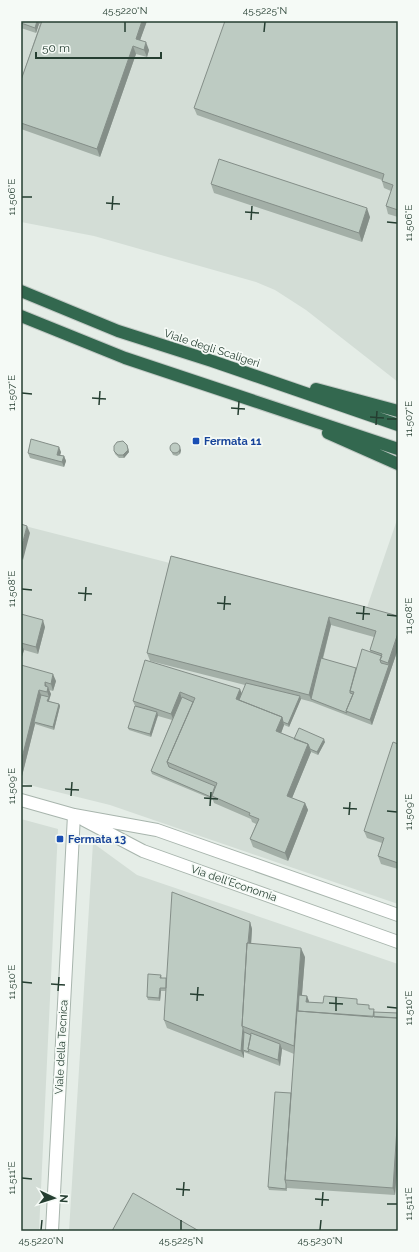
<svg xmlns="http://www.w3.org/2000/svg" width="419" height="1252" font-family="Raleway,sans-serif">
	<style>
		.built { fill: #d3ddd6 }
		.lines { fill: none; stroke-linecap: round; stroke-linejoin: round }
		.street-casing { stroke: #a8b5ad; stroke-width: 14 }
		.highway-casing { stroke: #c2c9c5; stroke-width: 14 }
		.street { stroke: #fff; stroke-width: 12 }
		.highway { stroke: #33684f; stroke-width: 12 }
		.wall { fill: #a3afa7; fill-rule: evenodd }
		.shaded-wall { fill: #848e88 }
		.building { fill: #bdcbc2; stroke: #848e88 }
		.ticks { fill: none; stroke: #253e31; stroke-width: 1.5 }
		.transit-dot { fill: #1a4fb4; stroke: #f5faf6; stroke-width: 1.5 }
		.labels { text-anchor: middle; stroke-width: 3.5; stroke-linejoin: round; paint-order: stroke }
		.street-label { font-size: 11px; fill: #253e31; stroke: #f5faf6 }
		.transit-label { font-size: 11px; font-weight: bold; fill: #164399; stroke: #f5faf6; text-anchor: start }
		.neatline { fill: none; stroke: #253e31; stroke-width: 1.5 }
		.ticks-label { font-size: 10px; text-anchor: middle; fill: #253e31 }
	</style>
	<rect width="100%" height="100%" fill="#e5ede7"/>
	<path class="built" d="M21,21H398V382L306,310L275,290L256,282L94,236L21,222Z
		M398,517V904L110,805L21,783V525L365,613Z
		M21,819L58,829L39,1231H21Z
		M93,843L137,875L398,964V1231H69Z"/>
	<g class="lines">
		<defs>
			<path id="street" d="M21,800L74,815L157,830L398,915
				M84,820L143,851L398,942
				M52,1231L74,815"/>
			<path id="highway" d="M21,291L118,331L212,361L398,425
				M21,316L125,358L398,449
				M316,389L398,411
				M328,433L398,464"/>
		</defs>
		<use href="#street" class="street-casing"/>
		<use href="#highway" class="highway-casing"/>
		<use href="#street" class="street"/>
		<use href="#highway" class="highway"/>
	</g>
	<path class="wall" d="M21,21H147L140,40L149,50L147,57L136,54L100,157L21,129V80L40,24H39L36,33L21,28Z
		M398,21V217L388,214L386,206L391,191L384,188L382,181V180L197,115L194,108Z
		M211,184L370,217L362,242L214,193Z
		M128,447L129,452L124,458H119L115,454L114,451Z
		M170,449L181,450L180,454L177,456L173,455Z
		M61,452L60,455L64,456L66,461L64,467L30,458L28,453Z
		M171,556L398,616V649L372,725L312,702L301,699L289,727L284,725L281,733L294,739L325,742L318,755L311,752L292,798L305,803L308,810L288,861L253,847L250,839L256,824L252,822L251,819L214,803L212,797V799L152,774L151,771L172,720L158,716L151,737L129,730L128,728L135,706L133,701L145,660L242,694L245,685L150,661L147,653ZM331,625L374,637L370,650V652L356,668L323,659Z
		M21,614L45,627L38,654L24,650L21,660Z
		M21,665L56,681L53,691L49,690L51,694L49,701L59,704L60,706L54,730L35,724L21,780Z
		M398,744V869L381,864L378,856L382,843L367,838L364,831Z
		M250,922L252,929L251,943L305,957L302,995L307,996L308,1002L323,1003L359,1004L371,1009L375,1012L398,1013V1157L395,1195L287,1188V1187V1191L269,1190L268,1187L291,1093L294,1054L282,1049L280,1066L244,1052V1058L167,1028L164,1020L166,991H161L160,1001L148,1000L147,997L161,975L162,978H166Z"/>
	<path class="shaded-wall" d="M37,21H38L39,24L36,33L35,28Z
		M142,21H147L138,46L136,39Z
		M146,42L149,50L147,57L144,50Z
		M133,46L136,54L100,157L97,149Z
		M367,208L370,217L362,242L359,233Z
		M127,445L129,452L124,458L123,455Z
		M59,447L61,452L59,460L57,455Z
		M180,448L181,450L180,454L179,452Z
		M64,456L66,461L64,467L62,462Z
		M27,526L30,533L23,560L21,556V549Z
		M329,617L331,625L312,700L311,699L309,695Z
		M43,620L45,627L38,654L36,647Z
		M398,633V649L372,725L370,720L389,665L388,663Z
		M23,648L24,650L21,660V654Z
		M53,674L56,681L53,691L51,684Z
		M45,682L48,689V687L51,694L48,703L47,701L49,697L45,686Z
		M240,689L243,696L240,704L236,699Z
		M39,690L42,697L34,722L35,724L21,780V762Z
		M180,692L182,700L174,721L171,714Z
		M300,696L301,699L289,727L288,724Z
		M59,704L60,706L54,730L53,727Z
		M157,712L158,715L151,737L150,734Z
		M282,717L284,725L279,739L276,731Z
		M324,739L325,742L318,755L317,752Z
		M308,744L311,752L290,803L287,796Z
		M305,803L308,810L288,861L285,853Z
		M250,922L252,929L246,1027L243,1026Z
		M301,948L305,957L297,1055L294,1046Z
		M160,988L161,991L160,1001L159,998Z
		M307,996L309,1001L308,1007L306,1002Z
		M243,1028L245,1035L243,1050L244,1052V1058L241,1051Z
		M280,1044L282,1049L280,1066L278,1060Z
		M398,1113V1157L395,1195L393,1188Z"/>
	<path class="building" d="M21,21H37L35,28L21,23Z
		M42,21H142L136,39L146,42L144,50L133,46L97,149L21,123V80Z
		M225,21H398V210L386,206L393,185L382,181L384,174L194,108Z
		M219,159L367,208L359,233L211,184Z
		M31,439L59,447L57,455L64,456L62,462L28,453Z
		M123,441L127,445L128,450L123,455H118L114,451V446L117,442Z
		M170 448a5 5 0 1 1 10 0a5 5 0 1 1-10 0Z
		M21,524L27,526L21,549Z
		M171,556L362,606L398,616V633L388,663L380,660L382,654L370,650L376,631L329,617L309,695L147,653Z
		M21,614L43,620L36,647L21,643Z
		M21,647L23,648L21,654Z
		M362,649L382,656L380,660L381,663L389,665L370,720L346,711L354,692L350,691Z
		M321,658L356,668L350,691V693L353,694L346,711L347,713L311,699Z
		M145,660L240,689L236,699L282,717L276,731L308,744L287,796L305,803L285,853L250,839L259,819L249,815L250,813L212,796L217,783L167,762L195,698L180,692L171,714L133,701Z
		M21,665L53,674L51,684L45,682V686L48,687L47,692L39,690L21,762Z
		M246,683L300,696L288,724L283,722L282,717L239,700Z
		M41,695L49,697L47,701L59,704L53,727L34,722Z
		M182,697L193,702L167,762L169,767L215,786L211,797L151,771Z
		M135,706L157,712L150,734L128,728Z
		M299,728L324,739L317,752L310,749L308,744L294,739Z
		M393,742L398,744V863L378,856L384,838L364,831Z
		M172,892L250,922L248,943H247L242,1026L243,1028L241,1051L164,1020Z
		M247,943L301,948L294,1046L242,1026Z
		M148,974L161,975L160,978H166V988H160L159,998L147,997Z
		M299,995L307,996L306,1002L323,1003L324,996L357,999V1004L369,1005V1009H374L373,1017L298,1011Z
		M297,1011L398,1018V1113L393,1188L285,1180Z
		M374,1012L398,1013V1018L374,1017Z
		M244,1032L251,1035L248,1049L249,1052L243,1050Z
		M251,1033L280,1044L278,1060L248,1049Z
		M275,1092L291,1093L285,1180L286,1184V1189L268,1187Z
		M133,1193L199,1231H112Z"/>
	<path class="ticks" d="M125,32V22M264,32L265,22M22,197H32M106,203L120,204M112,210L113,196M245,212L259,213M251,220L252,206M387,222L397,223M22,393L32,394M92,398L106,399M99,405L100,391M231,408L245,409M238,415L239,401M370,417L384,418M387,419H397M376,425L377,411M22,589L32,590M78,593L92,594M85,601L86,587M217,603L231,604M224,610L225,596M356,613L370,614M387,615L397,616M363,620L364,606M22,786H32M65,789L79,790M71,796L72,782M204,798L218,799M210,806L211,792M343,808L357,809M387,811L397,812M349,815L350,802M22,982L32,983M51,984L65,985M58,991L59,977M190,994L204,995M197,1001L198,987M329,1003L343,1004M387,1007L397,1008M336,1011V997M22,1178L32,1179M176,1189L190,1190M183,1196L184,1182M315,1199L329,1200M387,1204H397M322,1206L323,1192M41,1230L42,1220M181,1230V1220M320,1230L321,1220"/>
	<g class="transit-dot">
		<rect x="192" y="437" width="8" height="8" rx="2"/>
		<rect x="56" y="835" width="8" height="8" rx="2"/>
	</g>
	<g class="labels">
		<g class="street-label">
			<text transform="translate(212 348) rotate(18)" y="4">Viale degli Scaligeri</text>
			<text transform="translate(234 883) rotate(19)" y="4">Via dell'Economia</text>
			<text transform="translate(61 1047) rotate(-87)" y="4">Viale della Tecnica</text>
		</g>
		<g class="transit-label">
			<text x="204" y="445">Fermata 11</text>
			<text x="68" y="843">Fermata 13</text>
		</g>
	</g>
	<rect width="419" height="1252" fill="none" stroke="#f5faf6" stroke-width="44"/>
	<g transform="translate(54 1198) rotate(94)" stroke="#f5faf6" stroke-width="3" paint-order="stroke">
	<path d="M0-3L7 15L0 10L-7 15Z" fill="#253e31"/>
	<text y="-6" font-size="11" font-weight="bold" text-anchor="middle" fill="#253e31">N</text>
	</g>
	<path d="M36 52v6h125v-6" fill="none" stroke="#253e31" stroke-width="2"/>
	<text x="42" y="52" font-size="12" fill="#253e31" stroke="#f5faf6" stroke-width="3" paint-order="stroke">50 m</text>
	<rect x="22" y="22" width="375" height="1208" class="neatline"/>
	<g class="ticks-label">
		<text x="125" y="14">45.5220°N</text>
		<text x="265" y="14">45.5225°N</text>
		<text transform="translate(11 197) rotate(-90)" y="4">11.506°E</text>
		<text transform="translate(408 223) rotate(-90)" y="4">11.506°E</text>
		<text transform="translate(11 393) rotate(-90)" y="4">11.507°E</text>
		<text transform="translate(408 419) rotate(-90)" y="4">11.507°E</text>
		<text transform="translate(11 589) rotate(-90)" y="4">11.508°E</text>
		<text transform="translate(408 616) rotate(-90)" y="4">11.508°E</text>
		<text transform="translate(11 786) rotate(-90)" y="4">11.509°E</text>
		<text transform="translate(408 812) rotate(-90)" y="4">11.509°E</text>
		<text transform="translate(11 982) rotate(-90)" y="4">11.510°E</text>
		<text transform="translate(408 1008) rotate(-90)" y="4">11.510°E</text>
		<text transform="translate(11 1178) rotate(-90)" y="4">11.511°E</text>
		<text transform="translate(408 1204) rotate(-90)" y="4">11.511°E</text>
		<text x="41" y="1244">45.5220°N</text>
		<text x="181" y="1244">45.5225°N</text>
		<text x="320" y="1244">45.5230°N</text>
	</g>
</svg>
